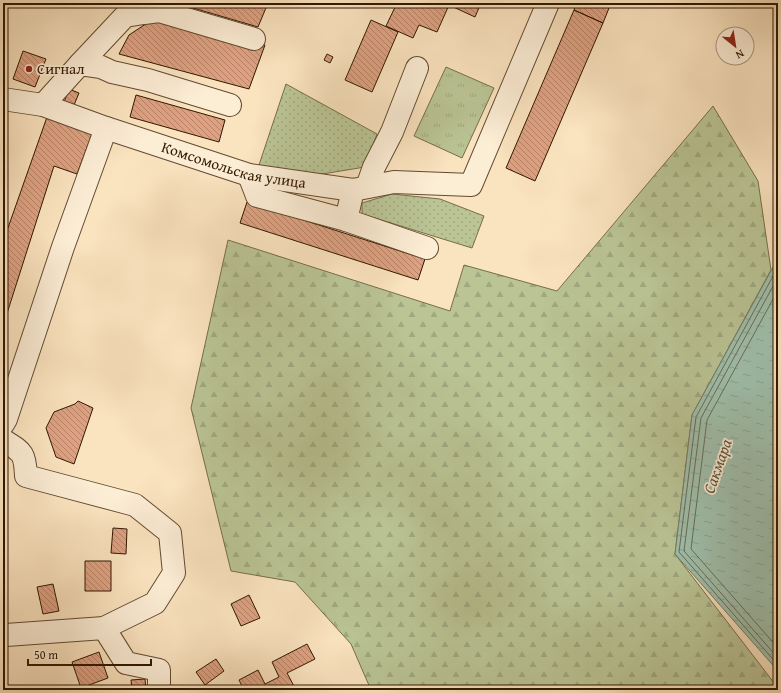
<svg xmlns="http://www.w3.org/2000/svg" width="781" height="693" font-family="'Gentium Book Plus',serif">
	<style>
		.grass { fill: url(#grass-dots); stroke: #766e4a }
		.forest { fill: url(#forest-firs); stroke: #766e4a }
		.park { fill: url(#park-tufts); stroke: #766e4a }
		.water { fill: url(#water-ripples); stroke: #737c67 }
		.lines { fill: none; stroke-linecap: round; stroke-linejoin: round }
		.shore { stroke: #686c56; stroke-width: 1 }
		.building { fill: url(#building-back-hatch); stroke: #311800 }
		.minor-casing { stroke: #634b30; stroke-width: 24 }
		.minor { stroke: #fcedd5; stroke-width: 22 }
		.poi-dot { fill: #8f2418; stroke: #fcedd5; stroke-width: 1.5 }
		.labels { text-anchor: middle; stroke-width: 3.5; stroke-linejoin: round; paint-order: stroke }
		.poi-label { font-size: 15px; fill: #311800; stroke: #fcedd5; text-anchor: start }
		.street-label { font-size: 15px; fill: #311800; stroke: #fcedd5 }
		.water-label { font-size: 16px; font-style: italic; fill: #58523c; stroke: #fcedd5 }
	</style>
	<defs>
		<pattern id="grass-dots" width="8" height="8" patternUnits="userSpaceOnUse"><rect width="8" height="8" fill="#bac495"/><path d="M2 2h.1M6 6h.1" fill="none" stroke="#a0a87f" stroke-width="1.8" stroke-linecap="round"/></pattern>
		<pattern id="forest-firs" width="22" height="20" patternUnits="userSpaceOnUse"><rect width="22" height="20" fill="#bac495"/><path d="M5 1l3.5 6h-7zM16 11l3.5 6h-7z" fill="#a0a87f"/></pattern>
		<pattern id="park-tufts" width="24" height="20" patternUnits="userSpaceOnUse"><rect width="24" height="20" fill="#bac495"/><path d="M3 7l-1-3M5 7V3M7 7l1-3M15 17l-1-3M17 17v-4M19 17l1-3" fill="none" stroke="#a0a87f"/></pattern>
		<pattern id="water-ripples" width="26" height="14" patternUnits="userSpaceOnUse"><rect width="26" height="14" fill="#9fbfac"/><path d="M2 4q2-2 4 0t4 0M15 11q2-2 4 0t4 0" fill="none" stroke="#89a392"/></pattern>
		<pattern id="building-back-hatch" width="6" height="6" patternUnits="userSpaceOnUse"><rect width="6" height="6" fill="#dea181"/><path d="M-1 5l2 2M0 0l6 6M5-1l2 2" fill="none" stroke="#b58267"/></pattern>
	</defs>
	<rect width="100%" height="100%" fill="#fae3bf"/>
	<filter id="stains"><feTurbulence type="fractalNoise" baseFrequency=".005" numOctaves="4"/><feColorMatrix values="0 0 0 0 .2 0 0 0 0 .09 0 0 0 0 .02 0 0 0 .5 -.17"/></filter>
	<radialGradient id="worn" r=".72"><stop offset=".6" stop-color="#630" stop-opacity="0"/><stop offset="1" stop-color="#630" stop-opacity=".3"/></radialGradient>
	<path class="grass" d="M286,84L377,134L365,167L310,176L259,165Z
		M392,194L440,199L484,216L472,248L362,214V203Z"/>
	<path class="forest" d="M713,106L758,181L771,270L692,415L675,554L778,688V690H371L351,644L295,582L231,571L191,408L228,240L450,311L464,265L557,291Z"/>
	<path class="park" d="M446,67L494,88L462,158L414,136Z"/>
	<path class="water" d="M778,258V671L675,554L692,415Z"/>
	<g class="lines">
		<path class="shore" d="M778,267L696,417L679,552L778,665
			M778,277L701,418L684,551L778,658
			M778,290L707,420L691,549L778,648"/>
	</g>
	<path class="building" d="M176,3H268L258,27Z
		M397,3H444L449,5L437,32L419,25L413,38L386,26Z
		M449,3H481L475,17L449,5Z
		M577,3H611L603,23L574,10Z
		M574,10L603,23L535,181L506,168Z
		M158,16L265,45L249,89L119,54L129,35Z
		M371,20L398,32L372,92L345,80Z
		M23,51L46,59L35,87L13,79Z
		M327,54L333,57L330,63L324,60Z
		M69,89L79,93L74,105L64,102Z
		M136,95L225,120L219,142L130,117Z
		M47,117L92,134L77,174L54,166L3,326V242Z
		M247,202L425,259L418,280L240,223Z
		M78,401L93,408L74,464L56,457L46,428L54,412L75,404Z
		M113,528L127,529L126,554L111,553Z
		M85,561H111V591H85Z
		M53,584L59,611L43,614L37,587Z
		M249,595L260,618L241,626L231,604Z
		M307,644L315,659L287,673L296,690H244L239,680L258,670L265,684L279,677L272,662Z
		M99,652L108,678L81,688L72,662Z
		M216,659L224,671L205,685L196,672Z
		M145,679L146,690H132L131,680Z"/>
	<g class="lines">
		<defs>
			<g id="minor">
				<path d="M80,64L125,16L144,13L159,11L254,39"/>
				<path id="s1" d="M3,99L43,105L106,128L249,175L353,190L394,182L471,185L548,3"/>
				<path d="M43,105L80,64L101,67L112,72L148,80L230,105"/>
				<path d="M249,175L257,196L346,220"/>
				<path d="M367,187L374,167L392,132L417,68"/>
				<path d="M353,190L346,220L427,248"/>
				<path d="M3,424L6,419L63,247L106,128"/>
				<path d="M3,440C22,452 25,452 26,476L135,505L170,533L174,573L155,603L104,628L6,635L3,634"/>
				<path d="M104,628L126,663L159,670V690"/>
			</g>
		</defs>
		<use href="#minor" class="minor-casing"/>
		<use href="#minor" class="minor"/>
	</g>
	<circle class="poi-dot" cx="29" cy="69" r="4"/>
	<g class="labels">
		<g class="poi-label">
			<text x="37" y="74">Сигнал</text>
		</g>
		<g class="street-label">
			<text dy="5" stroke="none"><textPath href="#s1" startOffset="241">Комсомольская улица</textPath></text>
		</g>
		<g class="water-label">
			<text transform="translate(717 466) rotate(-71)" y="6">Сакмара</text>
		</g>
	</g>
	<rect width="781" height="693" fill="none" stroke="#fae3bf" stroke-width="16"/>
	<rect x="4" y="4" width="773" height="685" fill="none" stroke="#311800" stroke-width="2"/>
	<rect x="8" y="8" width="765" height="677" fill="none" stroke="#311800"/>
	<g transform="translate(735 46) rotate(150)"><circle r="19" fill="#fcedd5" stroke="#ab9880"/>
	<path d="M0-3L7 15L0 10L-7 15Z" fill="#8f2418"/>
	<text y="-6" font-size="11" font-weight="bold" text-anchor="middle" fill="#311800">N</text>
	</g>
	<path d="M28 659v6h123v-6" fill="none" stroke="#311800" stroke-width="2"/>
	<text x="34" y="659" font-size="12" fill="#311800" stroke="#fcedd5" stroke-width="3" paint-order="stroke">50 m</text>
	<rect width="100%" height="100%" filter="url(#stains)"/>
	<rect width="100%" height="100%" fill="url(#worn)"/>
</svg>
